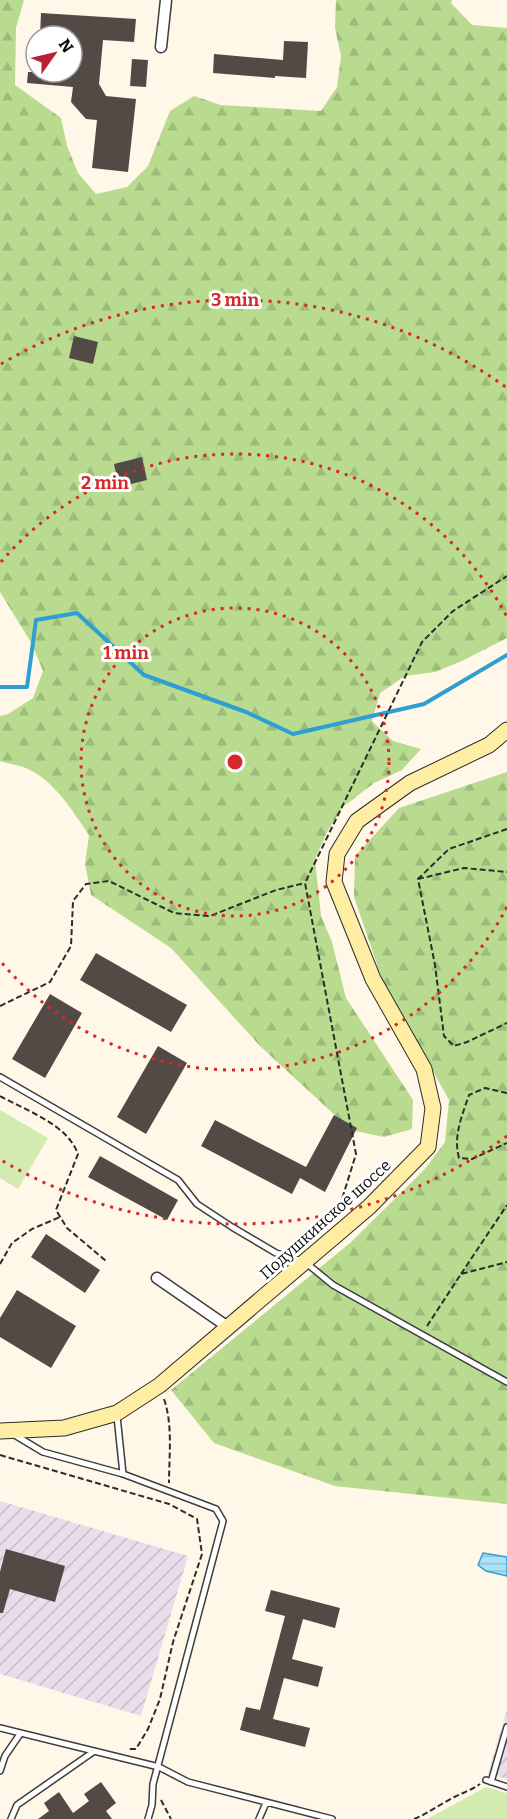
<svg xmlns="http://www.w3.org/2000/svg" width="507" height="1819" font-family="Bitter,serif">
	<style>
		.industrial { fill: url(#industrial-furrows) }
		.forest { fill: url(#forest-firs) }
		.park { fill: #d3eab1 }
		.water { fill: url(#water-rules); stroke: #2f9ed2; stroke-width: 1.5 }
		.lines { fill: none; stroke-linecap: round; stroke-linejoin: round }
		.stream { stroke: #2f9ed2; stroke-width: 4 }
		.building { fill: #534a46 }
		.lane-casing { stroke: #3d3d3d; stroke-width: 8 }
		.street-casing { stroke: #3d3d3d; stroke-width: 13 }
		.secondary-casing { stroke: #2c2c2c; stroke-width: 17 }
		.path { stroke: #2c2c2c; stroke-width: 2; stroke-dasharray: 6 3; stroke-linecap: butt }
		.lane { stroke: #fff; stroke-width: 5 }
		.street { stroke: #fff; stroke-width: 10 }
		.secondary { stroke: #ffeda3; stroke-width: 15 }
		.ring { fill: none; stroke: #d62828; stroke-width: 3; stroke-dasharray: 3 6 }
		.labels { text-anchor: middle; stroke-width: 6; stroke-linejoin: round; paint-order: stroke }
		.street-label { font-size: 16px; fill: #0a0a0a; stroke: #fff }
		.centre { fill: #d62828; stroke: #fff; stroke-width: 3 }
		.ring-label { font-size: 18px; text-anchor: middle; font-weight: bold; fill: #d62828; stroke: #fff; stroke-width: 6; stroke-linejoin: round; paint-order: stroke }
	</style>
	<defs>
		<pattern id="industrial-furrows" width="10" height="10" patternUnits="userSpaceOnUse" patternTransform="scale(1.5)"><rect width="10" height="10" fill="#e8ddea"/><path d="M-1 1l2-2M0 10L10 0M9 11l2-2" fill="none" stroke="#c6bcc7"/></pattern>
		<pattern id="forest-firs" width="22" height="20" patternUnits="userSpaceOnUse" patternTransform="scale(1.5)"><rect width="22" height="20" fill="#b8db8f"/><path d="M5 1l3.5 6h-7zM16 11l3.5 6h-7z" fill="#9dbb7a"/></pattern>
		<pattern id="water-rules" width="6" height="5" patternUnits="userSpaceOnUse" patternTransform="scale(1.5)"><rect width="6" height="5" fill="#aae2f8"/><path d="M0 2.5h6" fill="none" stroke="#91c1d3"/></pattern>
	</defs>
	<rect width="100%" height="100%" fill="#fff8e8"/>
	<path class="industrial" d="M0,1501L188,1556L141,1716L0,1674Z
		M507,1710V1779L488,1773Z"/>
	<path class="forest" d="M0,0H24L16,28L15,85L61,118L67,146L78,173L96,194L127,187L148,166L170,111L194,96L221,105L321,111L337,87L341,56L335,28L336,0H452L451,3L472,25L507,28V638L462,661L435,672L405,676L380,693L372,721L393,741L421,749L402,770L374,783L343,807L327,832L315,859L321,916L332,942L346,998L413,1100L412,1129L384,1137L351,1130L260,1046L171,948L91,895L85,864L89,835C72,810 53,778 23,767C16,765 8,763 0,761V716L8,714L33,698L43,671L32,644L0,592Z
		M507,772V1504L335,1486L214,1443L171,1390L350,1243L424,1170L445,1142L449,1100L383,982L354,897L355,856L399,808Z"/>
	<path class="park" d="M0,1110L48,1138L18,1189L0,1178Z
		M486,1787L507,1793V1819H427Z"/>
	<path class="water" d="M483,1553L507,1557V1576L486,1571L478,1565Z"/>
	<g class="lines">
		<path class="stream" d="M0,687H27L36,620L77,613L144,675L246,712L293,734L424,704L507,655"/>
	</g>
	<path class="building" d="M41,13L136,19L134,42L103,40L99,84L106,96L136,99L128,172L92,168L97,120L86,119L71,102L73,87L27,83L28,72H72V36H40Z
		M284,41L308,42L306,78L275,76V78L213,73L214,54L283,60Z
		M132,59L148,60L146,87L130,86Z
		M74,336L98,342L93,364L69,358Z
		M142,457L147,480L119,487L114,464Z
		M96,953L187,1005L171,1032L80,980Z
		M50,994L82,1013L45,1078L12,1059Z
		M158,1046L187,1063L146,1134L117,1117Z
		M334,1115L357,1128L325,1192L300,1178L292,1194L201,1146L215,1120L306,1167Z
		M100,1156L178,1200L167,1220L88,1177Z
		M46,1234L100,1270L85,1293L31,1257Z
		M17,1290L76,1326L51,1368L0,1337V1318Z
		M6,1549L65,1566L55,1602L10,1589L3,1613H0V1572Z
		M271,1590L340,1608L335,1628L303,1619L292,1659L323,1667L318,1687L284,1678L273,1719L310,1728L305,1747L240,1730L246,1707L260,1710L285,1616L265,1611Z
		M101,1782L116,1803L106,1811L112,1819H38L49,1811L44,1803L59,1792L73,1813L89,1801L84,1794Z"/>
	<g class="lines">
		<defs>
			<path id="lane" d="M0,1077L178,1180L197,1204L232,1227L276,1253L305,1262L333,1285L507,1382
				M117,1416L123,1474
				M13,1434L43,1452L123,1474L216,1509L223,1521L153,1784L152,1805L148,1819
				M0,1728L159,1767L188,1782L332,1819
				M0,1771L5,1756L20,1734
				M486,1780L507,1787
				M491,1782L507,1727
				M11,1819L17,1805L93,1752
				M259,1819L266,1803"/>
			<path id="street" d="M161,47L166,0
				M157,1278L228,1327"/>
			<path id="secondary" d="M0,1431L64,1428L117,1413L160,1385L369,1207L428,1147L433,1108L424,1069L373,979L334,882L337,854L357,821L410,783L489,745L507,730"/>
		</defs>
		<use href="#lane" class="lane-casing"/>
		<use href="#street" class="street-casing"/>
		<use href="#secondary" class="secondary-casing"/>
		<path class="path" d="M507,829L449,849L418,879L435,965L444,1036L454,1046L467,1042L507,1023
			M418,879L464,868L507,872
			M0,1006L50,982L71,946L73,901L86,884L109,881L174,913L210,916L276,890L305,883
			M507,1093L485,1088L469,1095C462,1116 453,1136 459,1158L472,1159L507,1143
			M0,1096C27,1111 67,1124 78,1154L56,1210L67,1228L106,1261
			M337,1215L356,1154L305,883L422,642L453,611L507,576
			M0,1264L12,1243L32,1229L60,1217
			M461,1274L507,1205
			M427,1326L461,1274L507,1262
			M164,1399C173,1425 169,1456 169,1483
			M0,1455L169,1504L197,1519L202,1554L173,1642L160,1699L148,1729L136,1749H127
			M161,1800L171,1819
			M414,1819C427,1814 437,1806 449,1800C459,1794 470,1791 480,1784"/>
		<use href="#lane" class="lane"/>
		<use href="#street" class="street"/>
		<use href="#secondary" class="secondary"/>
	</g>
	<g class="ring">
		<circle cx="235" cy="762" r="154"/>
		<path d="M507 907A308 308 0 0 1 1 962M1 562A308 308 0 0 1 507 617"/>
		<path d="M507 1136A462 462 0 0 1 1 1160M1 364A462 462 0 0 1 507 388"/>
	</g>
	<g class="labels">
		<g class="street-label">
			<text transform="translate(325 1219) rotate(-42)" y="6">Подушкинское шоссе</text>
		</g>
	</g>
	<circle cx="235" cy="762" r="9" class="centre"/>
	<g class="ring-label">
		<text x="235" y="306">3 min</text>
		<text x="105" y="489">2 min</text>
		<text x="126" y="659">1 min</text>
	</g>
	<g transform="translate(54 54) rotate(56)"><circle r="28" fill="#ffffff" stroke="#9d9d9d" stroke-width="1.5"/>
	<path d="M0-4.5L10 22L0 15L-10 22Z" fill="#be1e33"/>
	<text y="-9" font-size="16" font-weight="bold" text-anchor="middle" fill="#0a0a0a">N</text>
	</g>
</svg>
